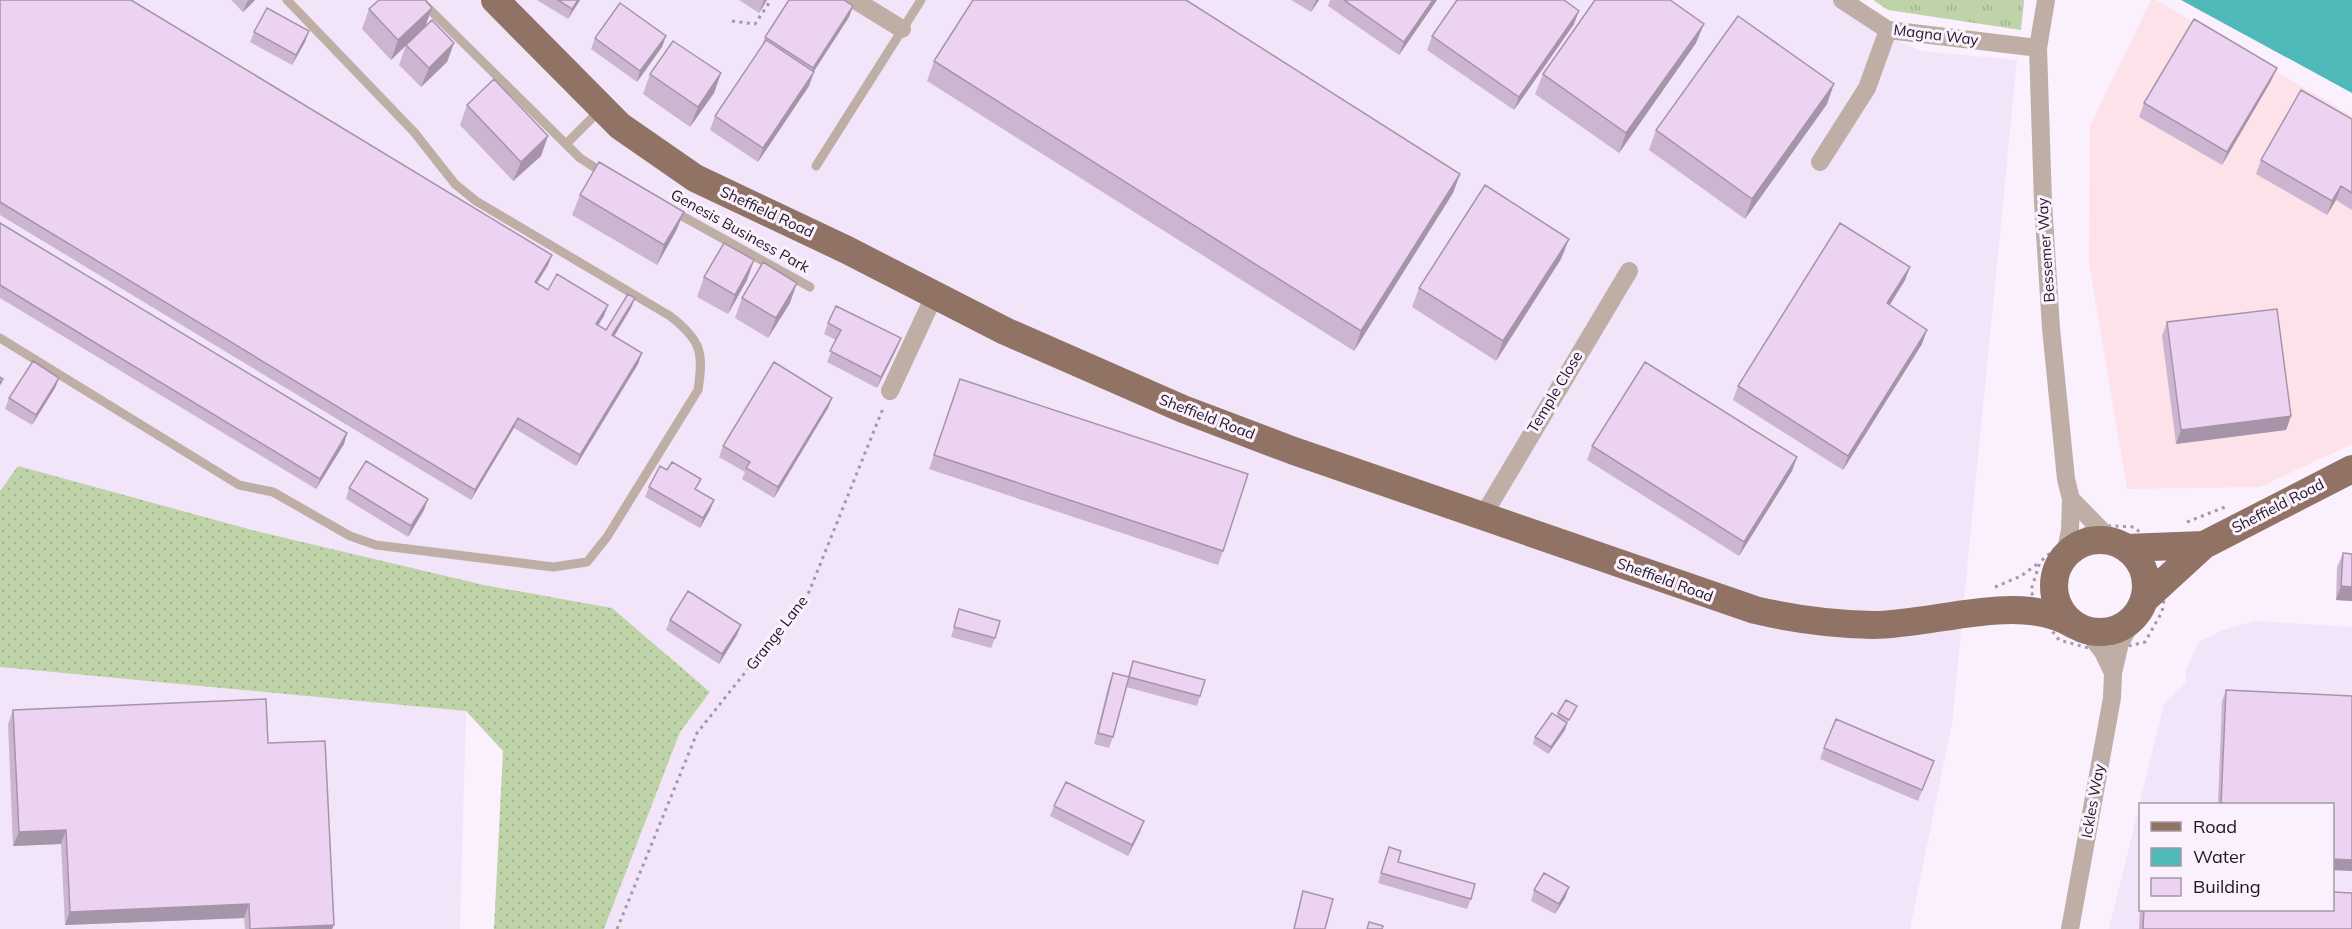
<svg xmlns="http://www.w3.org/2000/svg" width="2352" height="929" font-family="Mulish,sans-serif">
	<style>
		.commercial { fill: #fde3e9 }
		.industrial { fill: #f2e5f9; fill-rule: evenodd }
		.grass { fill: url(#grass-dots) }
		.park { fill: url(#park-tufts) }
		.water { fill: #4fb9ba }
		.lines { fill: none; stroke-linecap: round; stroke-linejoin: round }
		.path { stroke: #a399a5; stroke-width: 3; stroke-dasharray: 3 4.5; stroke-linecap: butt }
		.lane { stroke: #beaea6; stroke-width: 9 }
		.street { stroke: #beaea6; stroke-width: 18 }
		.primary { stroke: #907365; stroke-width: 28 }
		.wall { fill: #ccb5d0 }
		.shaded-wall { fill: #a694a9 }
		.building { fill: #edd3f2; stroke: #a694a9; stroke-width: 1.5 }
		.labels { text-anchor: middle; stroke-width: 6; stroke-linejoin: round; paint-order: stroke }
		.street-label { font-size: 15px; fill: #1f1621; stroke: #fbf0fd }
	</style>
	<defs>
		<pattern id="grass-dots" width="8" height="8" patternUnits="userSpaceOnUse" patternTransform="scale(1.5)"><rect width="8" height="8" fill="#bfd3a9"/><path d="M2 2h.1M6 6h.1" fill="none" stroke="#a4b491" stroke-width="1.8" stroke-linecap="round"/></pattern>
		<pattern id="park-tufts" width="24" height="20" patternUnits="userSpaceOnUse" patternTransform="scale(1.5)"><rect width="24" height="20" fill="#bfd3a9"/><path d="M3 7l-1-3M5 7V3M7 7l1-3M15 17l-1-3M17 17v-4M19 17l1-3" fill="none" stroke="#a4b491"/></pattern>
	</defs>
	<rect width="100%" height="100%" fill="#fbf0fd"/>
	<path class="commercial" d="M2151,0H2156L2352,116V444L2260,487L2127,489L2089,263L2090,126Z"/>
	<path class="industrial" d="M0,0H1832L1878,32L1921,51L2017,60L1952,723L1910,929H604L680,732L710,692L612,608L484,585L256,531L18,466L0,491Z
		M2255,621L2352,627V929H2109L2164,704L2187,682L2185,672L2199,642L2223,630ZM2140,804H2332V910H2140Z
		M0,667L466,711L460,929H0Z"/>
	<path class="grass" d="M18,466L256,531L484,585L612,608L710,692L680,732L604,929H494L503,751L466,711L0,667V491Z"/>
	<path class="park" d="M1873,0H2024L2021,30L1888,10Z"/>
	<path class="water" d="M2181,0H2352V93Z"/>
	<g class="lines">
		<path class="path" d="M732,21L755,24L771,0
			M2187,522L2225,507
			M2093,525L2134,527L2158,548L2168,577L2162,612L2145,642L2103,652L2059,640L2037,611L2031,590L2040,562L2069,536Z
			M1995,587L2021,576L2040,562
			M617,929L697,733L809,592L884,406"/>
		<path class="lane" d="M420,0L580,158L605,174
			M566,144L600,110
			M816,166L921,0
			M673,211L810,287
			M0,338L239,485L273,492L350,536L376,545L553,567L587,562L607,537L698,390C704,352 701,340 670,316L476,201L455,184L414,132L287,0"/>
		<path class="street" d="M855,0L902,29
			M1842,0L1888,30L2038,48
			M2046,0L2038,48L2043,202L2051,328L2066,479L2071,499
			M1820,162L1867,88L1888,30
			M890,391L935,294
			M1485,516L1490,504L1629,271
			M2065,555L2070,530L2071,499L2113,542
			M2087,631L2103,652L2113,673L2120,643L2137,613
			M2070,929L2112,698L2113,673"/>
		<path class="primary" d="M495,0L620,126L695,178L847,250L1005,331L1183,409L1294,451L1755,610C1793,619 1833,624 1873,625C1935,625 2020,591 2074,625
			M2054 586a46 46 0 1 1 92 0a46 46 0 1 1-92 0Z
			M2126,548L2204,545
			M2144,600L2204,545L2352,469"/>
	</g>
	<path class="wall" d="M0,0L552,255L548,265L537,283L548,290L604,316L598,325L606,330L631,308L614,337L642,353L638,364L576,466L514,428L471,500L0,215Z
		M231,0H255L243,12Z
		M537,0H580L568,19Z
		M739,0H767L759,13Z
		M1291,0H1319L1311,12Z
		M1330,0H1437L1399,55L1328,6Z
		M853,6L849,17L813,72L809,86L758,162L710,130L715,116L761,48L765,37Z
		M432,8L425,27L454,43L447,62L421,87L399,65L406,45L411,41L391,60L362,29L369,9Z
		M1574,24L1514,110L1427,50L1432,36Z
		M309,31L305,42L292,65L250,42L254,32Z
		M666,36L662,47L637,82L591,49L595,38Z
		M1696,43L1619,153L1535,94L1543,74Z
		M934,61L1460,174L1453,193L1354,351L927,81Z
		M721,73L714,93L690,127L643,94L650,74Z
		M2271,81L2222,165L2139,117L2144,103Z
		M1827,104L1745,219L1649,150L1656,130Z
		M467,105L541,156L513,181L460,125Z
		M2352,119V210L2336,200L2327,215L2256,174L2261,160Z
		M580,195L684,212L676,231L657,265L572,215Z
		M0,223L347,433L344,444L316,489L0,298Z
		M1569,239L1561,259L1496,361L1412,307L1419,288Z
		M754,260L747,280L728,314L697,297L704,277Z
		M1910,267L1905,280L1890,305L1922,344L1843,470L1733,400L1738,386Z
		M742,298L790,303L768,338L735,318Z
		M2167,322L2291,416L2286,430L2176,444L2162,336Z
		M828,323L897,348L877,388L827,362L836,340L824,334Z
		M59,378L55,388L32,425L5,409L9,398Z
		M960,379L1223,551L1218,565L929,469Z
		M832,398L828,408L774,498L742,479L745,472L719,457L723,446Z
		M1592,446L1797,457L1792,471L1739,556L1587,460Z
		M649,487L697,490L714,500L710,510L700,528L645,497Z
		M349,488L428,499L424,510L408,537L346,499Z
		M2343,553L2352,554V601L2336,600L2337,567Z
		M959,609L995,638L991,648L951,637Z
		M670,620L741,625L737,635L719,664L666,630Z
		M1133,661L1200,696L1197,706L1126,687L1113,737L1109,748L1094,744L1109,683L1113,673L1128,676Z
		M2226,690L2352,696V871L2332,870V804H2218L2222,701Z
		M13,710L268,743L334,925L332,929H245L244,918L65,925L61,844L13,846L8,724Z
		M1576,710L1567,723L1565,730L1548,754L1533,744L1535,737L1557,716L1558,713Z
		M1824,748L1934,761L1918,801L1820,759Z
		M1054,806L1140,832L1128,856L1050,816Z
		M1389,847L1398,862L1471,899L1467,909L1378,883Z
		M1569,887L1565,898L1555,914L1531,901L1534,890Z
		M1303,891L1325,929H1293L1300,902Z
		M2140,903V909H2332L2352,929H2139Z"/>
	<path class="shaded-wall" d="M249,0H255L243,12L247,2Z
		M578,0H580L568,19L572,9Z
		M764,0H767L759,13Z
		M1316,0H1319L1311,12Z
		M1433,0H1437L1399,55L1404,42Z
		M853,6L849,17L809,79L813,68Z
		M432,8L425,27L391,60L398,40Z
		M1579,11L1574,24L1514,110L1519,97Z
		M1704,24L1696,43L1619,153L1626,133Z
		M309,31L305,42L292,65L296,55Z
		M666,36L662,47L637,82L640,71Z
		M454,43L447,62L421,87L429,68Z
		M2277,68L2271,81L2222,165L2227,152Z
		M814,72L809,86L758,162L763,148Z
		M721,73L714,93L690,127L698,107Z
		M1834,84L1827,104L1745,219L1752,199Z
		M548,136L541,156L513,181L521,162Z
		M1460,174L1453,193L1354,351L1361,331Z
		M2341,186L2336,200L2327,215L2332,201Z
		M684,212L676,231L657,265L664,245Z
		M1569,239L1561,259L1496,361L1503,341Z
		M552,255L548,265L531,293L535,282Z
		M754,260L747,280L728,314L735,295Z
		M1910,267L1905,280L1882,317L1887,303Z
		M797,283L790,303L768,338L776,318Z
		M635,298L631,308L608,346L612,335Z
		M608,305L604,316L592,335L596,324Z
		M1927,330L1922,344L1843,470L1848,456Z
		M901,338L897,348L877,388L881,377Z
		M642,353L638,364L576,466L580,455Z
		M59,378L55,388L32,425L36,415Z
		M832,398L828,408L774,498L778,487Z
		M2291,416L2286,430L2176,444L2181,430Z
		M518,418L514,428L471,500L475,490Z
		M347,433L344,444L316,489L320,479Z
		M1797,457L1792,471L1739,556L1744,542Z
		M428,499L424,510L408,537L411,526Z
		M714,500L710,510L700,528L703,518Z
		M2341,586L2352,587V601L2336,600Z
		M741,625L737,635L719,664L722,654Z
		M1567,723L1565,730L1548,754L1551,747Z
		M1144,821L1140,832L1128,856L1132,845Z
		M66,830L61,844L13,846L19,832Z
		M2332,859L2352,860V871L2332,870Z
		M1569,887L1565,898L1555,914L1559,904Z
		M249,904L244,918L65,925L70,912Z
		M334,925L332,929H250Z"/>
	<path class="building" d="M0,0H131L552,255L535,282L548,290L557,274L608,305L596,324L606,330L628,294L635,298L612,335L642,353L580,455L518,418L475,490L0,202Z
		M379,0H425L432,8L398,40L369,9Z
		M558,0H578L572,9Z
		M789,0H844L853,6L813,68L765,37Z
		M973,0H1186L1460,174L1361,331L934,61Z
		M1344,0H1433L1404,42Z
		M1457,0H1564L1579,11L1519,97L1432,36Z
		M1595,0H1670L1704,24L1626,133L1543,74Z
		M620,3L666,36L640,71L595,38Z
		M267,8L309,31L296,55L254,32Z
		M1738,16L1834,84L1752,199L1656,130Z
		M2194,19L2277,68L2227,152L2144,103Z
		M432,20L454,43L429,68L406,45Z
		M766,40L814,72L763,148L715,116Z
		M673,41L721,73L698,107L650,74Z
		M494,79L548,136L521,162L467,105Z
		M2301,90L2352,119V193L2341,186L2332,201L2261,160Z
		M599,162L684,212L664,245L580,195Z
		M1485,185L1569,239L1503,341L1419,288Z
		M0,223L347,433L320,479L0,285Z
		M1840,223L1910,267L1887,303L1927,330L1848,456L1738,386Z
		M724,243L754,260L735,295L704,277Z
		M763,262L797,283L776,318L742,298Z
		M836,306L901,338L881,377L830,351L841,330L828,323Z
		M2277,309L2291,416L2181,430L2167,322Z
		M33,361L59,378L36,415L9,398Z
		M774,362L832,398L778,487L746,468L750,462L723,446Z
		M1645,362L1797,457L1744,542L1592,446Z
		M0,377L3,379L0,384Z
		M960,379L1248,474L1223,551L934,455Z
		M366,461L428,499L411,526L349,488Z
		M672,462L701,479L695,489L714,500L703,518L649,487L660,466L667,470Z
		M2343,553L2352,554V587L2341,586Z
		M688,591L741,625L722,654L670,620Z
		M959,609L1000,621L995,638L954,627Z
		M1133,661L1205,680L1200,696L1129,677Z
		M1113,673L1129,677L1113,737L1098,733Z
		M2226,690L2352,696V860L2332,859V804H2221Z
		M266,699L268,743L325,741L334,925L250,929L249,904L70,912L66,830L19,832L13,710Z
		M1566,700L1577,706L1569,720L1558,713Z
		M1552,713L1567,723L1551,747L1535,737Z
		M1836,719L1934,761L1922,790L1824,748Z
		M1066,782L1144,821L1132,845L1054,806Z
		M1389,847L1401,851L1398,862L1475,884L1471,899L1381,873Z
		M1544,873L1569,887L1559,904L1534,890Z
		M1303,891L1333,899L1325,929H1294Z
		M2332,892L2352,893V929H2143L2144,909H2332Z
		M1369,922L1383,926L1382,929H1367Z"/>
	<g class="labels">
		<g class="street-label">
			<text transform="translate(1936 35) rotate(7)" y="5">Magna Way</text>
			<text transform="translate(767 212) rotate(25)" y="5">Sheffield Road</text>
			<text transform="translate(740 231) rotate(29)" y="5">Genesis Business Park</text>
			<text transform="translate(2046 250) rotate(-94)" y="5">Bessemer Way</text>
			<text transform="translate(1555 392) rotate(-59)" y="5">Temple Close</text>
			<text transform="translate(1207 417) rotate(21)" y="5">Sheffield Road</text>
			<text transform="translate(2278 506) rotate(-27)" y="5">Sheffield Road</text>
			<text transform="translate(1665 580) rotate(20)" y="5">Sheffield Road</text>
			<text transform="translate(777 633) rotate(-52)" y="5">Grange Lane</text>
			<text transform="translate(2093 801) rotate(-80)" y="5">Ickles Way</text>
		</g>
	</g>
	<rect x="2139" y="803" width="195" height="108" fill="#fbf0fd" stroke="#a399a5" stroke-width="1.5"/>
	<rect x="2151" y="822" width="30" height="9" fill="#907365" stroke="#a399a5" stroke-width="1.5"/>
	<text x="2193" y="833" font-size="18" fill="#1f1621">Road</text>
	<rect x="2151" y="848" width="30" height="18" fill="#4fb9ba" stroke="#a399a5" stroke-width="1.5"/>
	<text x="2193" y="863" font-size="18" fill="#1f1621">Water</text>
	<rect x="2151" y="878" width="30" height="18" fill="#edd3f2" stroke="#a399a5" stroke-width="1.5"/>
	<text x="2193" y="893" font-size="18" fill="#1f1621">Building</text>
</svg>
